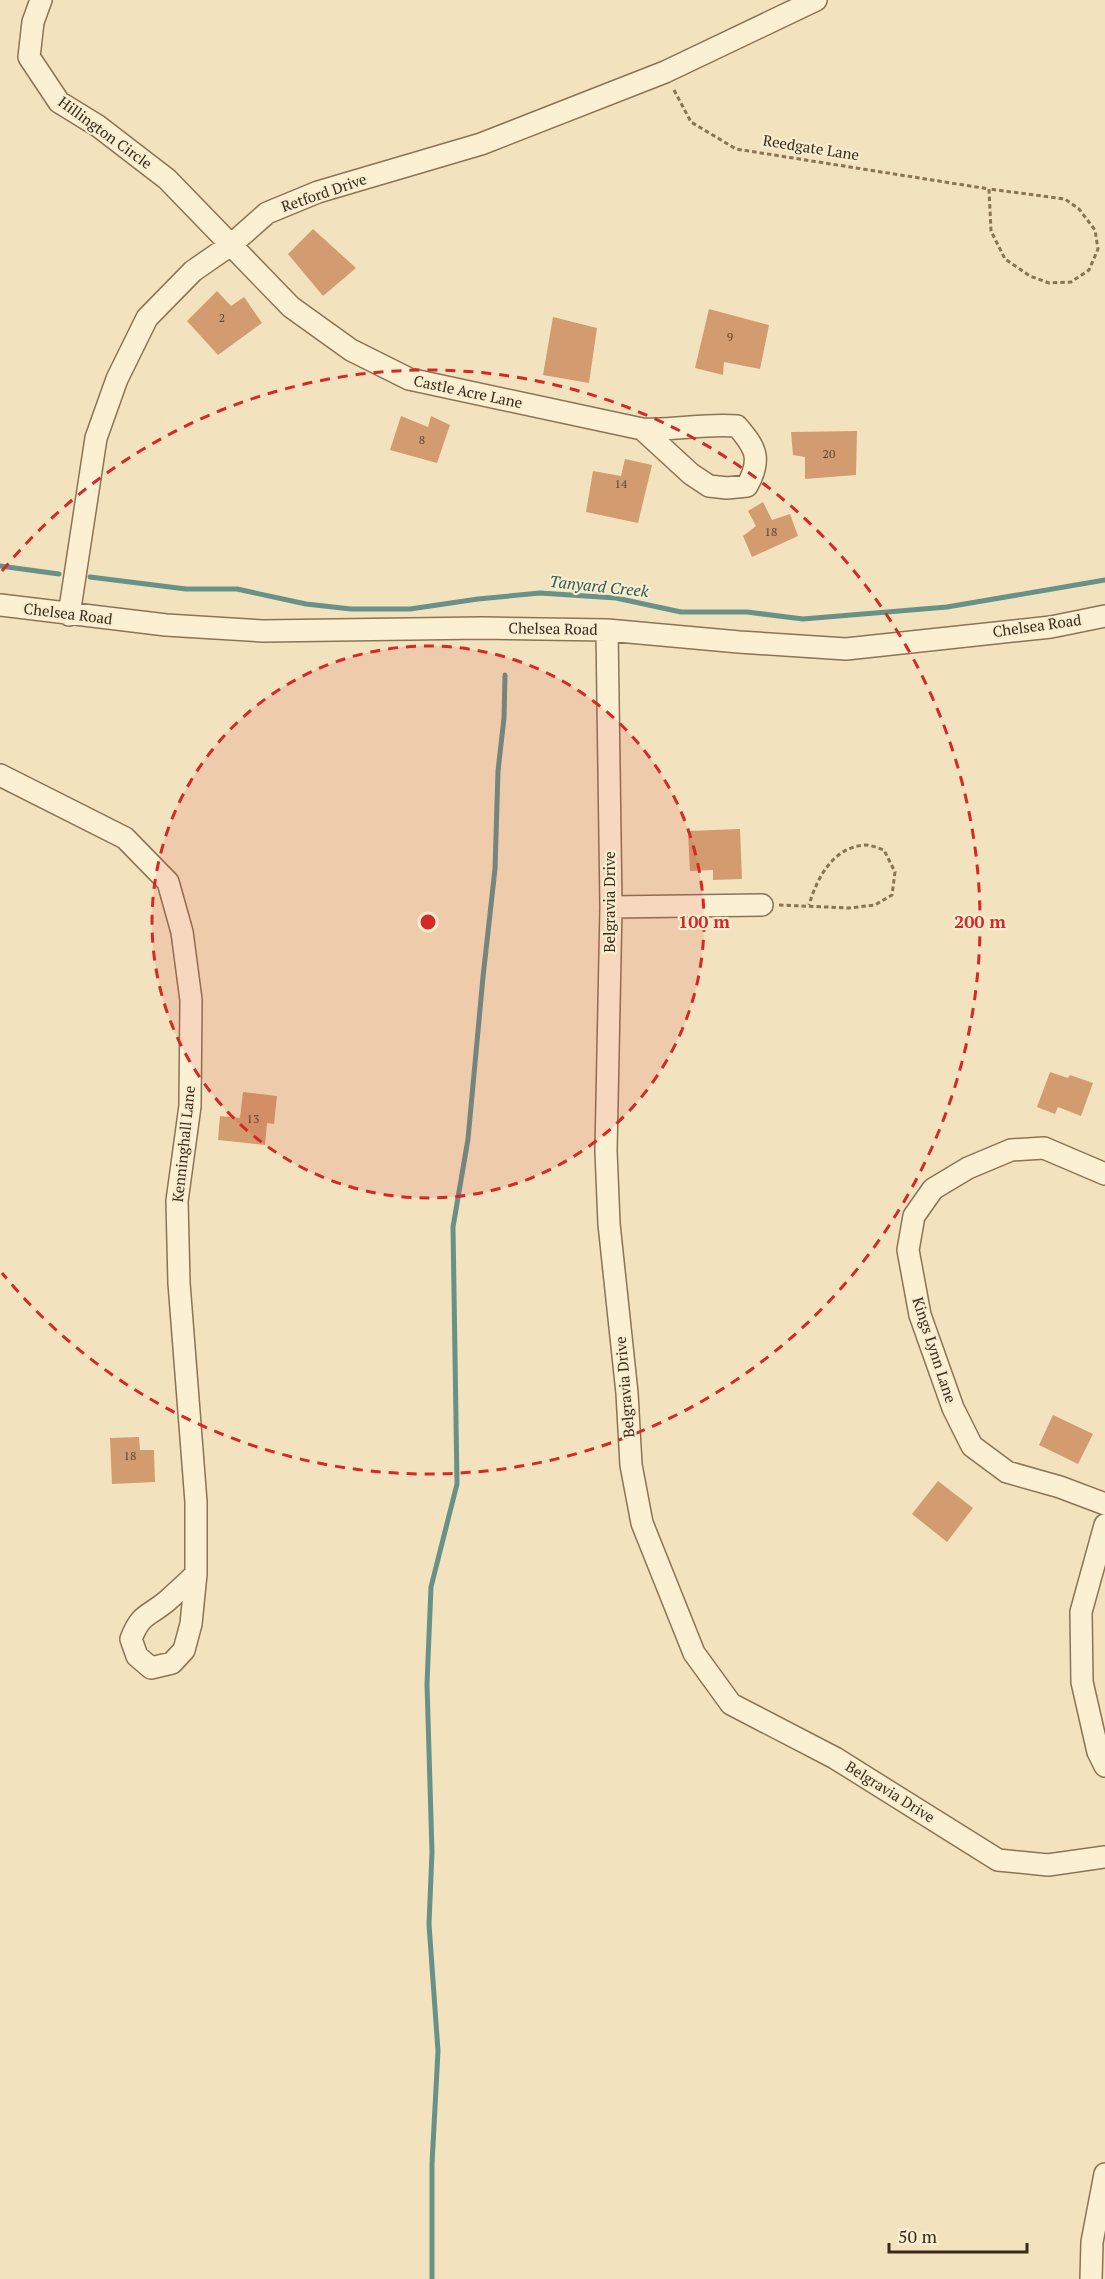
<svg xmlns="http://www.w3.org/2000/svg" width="1105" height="2279" font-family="'PT Serif',serif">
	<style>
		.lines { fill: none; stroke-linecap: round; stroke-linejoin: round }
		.stream { stroke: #689188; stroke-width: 5 }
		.building { fill: #d39b70 }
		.minor-casing { stroke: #8b7355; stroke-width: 24 }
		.path { stroke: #8b7355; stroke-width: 3; stroke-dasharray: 4.5 3; stroke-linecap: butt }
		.minor { stroke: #fcf0d2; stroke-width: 21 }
		.ring { fill: none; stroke: #d62828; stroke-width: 3; stroke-dasharray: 10 8 }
		.labels { text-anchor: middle; stroke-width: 4.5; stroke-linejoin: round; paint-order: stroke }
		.number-label { font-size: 12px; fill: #604630 }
		.street-label { font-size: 15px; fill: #392a1b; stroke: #f8edce }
		.water-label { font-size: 16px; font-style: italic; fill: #295b58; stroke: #f8edce }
		.centre { fill: #d62828; stroke: #f8edce; stroke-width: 3 }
		.ring-label { font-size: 18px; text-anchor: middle; font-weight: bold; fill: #d62828; stroke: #f8edce; stroke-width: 4.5; stroke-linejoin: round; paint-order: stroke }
	</style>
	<rect width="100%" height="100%" fill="#f2e3be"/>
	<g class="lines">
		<path class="stream" d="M0,566L59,574
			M90,577L186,589H237L306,604L351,609H410L478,599L540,593L616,598L681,612H747L803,619L947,607L1105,580
			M432,2279V2164L438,2051L429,1924L432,1852L427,1684L431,1587L457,1484L453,1227L468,1139L483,977L495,869L498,771L504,718L505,675"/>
	</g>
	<path class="building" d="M313,229L356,268L323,296L288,254Z
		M217,291L231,306L244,297L262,323L218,355L187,321Z
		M709,309L769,325L760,369L724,362L723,375L695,368Z
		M553,317L597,328L589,383L543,375Z
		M401,416L428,427L431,416L450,425L437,463L390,450Z
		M857,431L856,475L805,479V457L793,455L791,432Z
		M625,459L652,465L638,523L586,512L593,471L621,476Z
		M763,502L772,520L790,514L798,536L752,557L743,536L756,526L748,511Z
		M740,829L742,879L713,880V870L690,871L688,831Z
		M1050,1072L1068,1078L1070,1075L1093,1083L1081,1116L1058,1107L1055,1114L1037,1107Z
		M243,1092L277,1096L274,1124L267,1123L265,1145L218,1140L220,1116L240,1118Z
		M1053,1415L1093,1434L1078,1464L1039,1445Z
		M139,1437L140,1450H154L155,1482L112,1484L110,1438Z
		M938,1481L973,1508L947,1542L912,1514Z"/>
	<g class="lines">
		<defs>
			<path id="minor" d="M41,0L33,22L29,57L59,102L98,126L167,179L291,307L351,350L409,379L642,429L691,474L709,486L727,488L747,486C762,459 756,448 737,426C705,423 674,431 642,429
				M0,605L166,625L263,631L482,628L607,630L739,642L846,649L1051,627L1105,616
				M69,615L96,438L117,379L147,318L193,271L232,244L267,213L318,192L481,144L665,72L816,0
				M607,630L611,907L606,1151L609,1224L627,1393L631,1465L642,1523L694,1653L731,1704L835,1758L998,1860L1048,1865L1105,1857
				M0,775L125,838L168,882L182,932L191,1000L190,1106L177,1201L179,1283L196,1502V1574L191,1624L184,1650L172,1663L151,1668L137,1656L131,1639C141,1613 148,1617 167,1601C177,1592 187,1583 196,1574
				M611,907L762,905
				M1105,1174L1044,1148L1011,1150L968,1168L933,1189L914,1216L908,1250L920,1315L953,1408L972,1446L1007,1472L1060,1487L1105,1504
				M1105,1525L1081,1612L1082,1682L1098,1752L1105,1766
				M1091,2279L1092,2242L1105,2174"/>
		</defs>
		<use href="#minor" class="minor-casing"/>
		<path class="path" d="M674,90L691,122L736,149L989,189L991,231L1005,259L1030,276L1049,283L1071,282L1089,270L1098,249L1095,230L1079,209L1065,199L989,189
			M779,905L849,908L875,905L892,895L895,872L884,850C878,848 871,845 865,845C833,847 817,878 809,905"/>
		<use href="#minor" class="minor"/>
	</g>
	<circle cx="428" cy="922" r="276" fill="#d62828" fill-opacity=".12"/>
	<g class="ring">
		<circle cx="428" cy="922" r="276"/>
		<path d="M2 571A552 552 0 1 1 2 1273"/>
	</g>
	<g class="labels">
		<g class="number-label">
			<text x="222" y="322">2</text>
			<text x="730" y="341">9</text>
			<text x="422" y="444">8</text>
			<text x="829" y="458">20</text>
			<text x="621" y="488">14</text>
			<text x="771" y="536">18</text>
			<text x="253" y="1123">13</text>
			<text x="130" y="1460">18</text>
		</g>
		<g class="street-label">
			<text transform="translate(105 133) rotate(36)" y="5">Hillington Circle</text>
			<text transform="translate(811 148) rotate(9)" y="5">Reedgate Lane</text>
			<text transform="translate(324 193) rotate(-19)" y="5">Retford Drive</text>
			<text transform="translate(468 392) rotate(12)" y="5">Castle Acre Lane</text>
			<text transform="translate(68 614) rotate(7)" y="5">Chelsea Road</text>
			<text transform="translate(1037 626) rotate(-8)" y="5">Chelsea Road</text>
			<text transform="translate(553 629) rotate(1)" y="5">Chelsea Road</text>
			<text transform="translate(610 902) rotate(-90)" y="5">Belgravia Drive</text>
			<text transform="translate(184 1144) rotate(-84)" y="5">Kenninghall Lane</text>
			<text transform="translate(934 1350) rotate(72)" y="5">Kings Lynn Lane</text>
			<text transform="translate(625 1387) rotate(-95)" y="5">Belgravia Drive</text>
			<text transform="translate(890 1792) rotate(32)" y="5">Belgravia Drive</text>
		</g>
		<g class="water-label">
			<text transform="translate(599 586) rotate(6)" y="6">Tanyard Creek</text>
		</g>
	</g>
	<circle cx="428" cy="922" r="9" class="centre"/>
	<g class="ring-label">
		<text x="704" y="928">100 m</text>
		<text x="980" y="928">200 m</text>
	</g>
	<path d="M889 2243v9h138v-9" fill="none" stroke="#392a1b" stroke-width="3"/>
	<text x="898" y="2243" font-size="18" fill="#392a1b" stroke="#f8edce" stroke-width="4.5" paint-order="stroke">50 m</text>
</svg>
